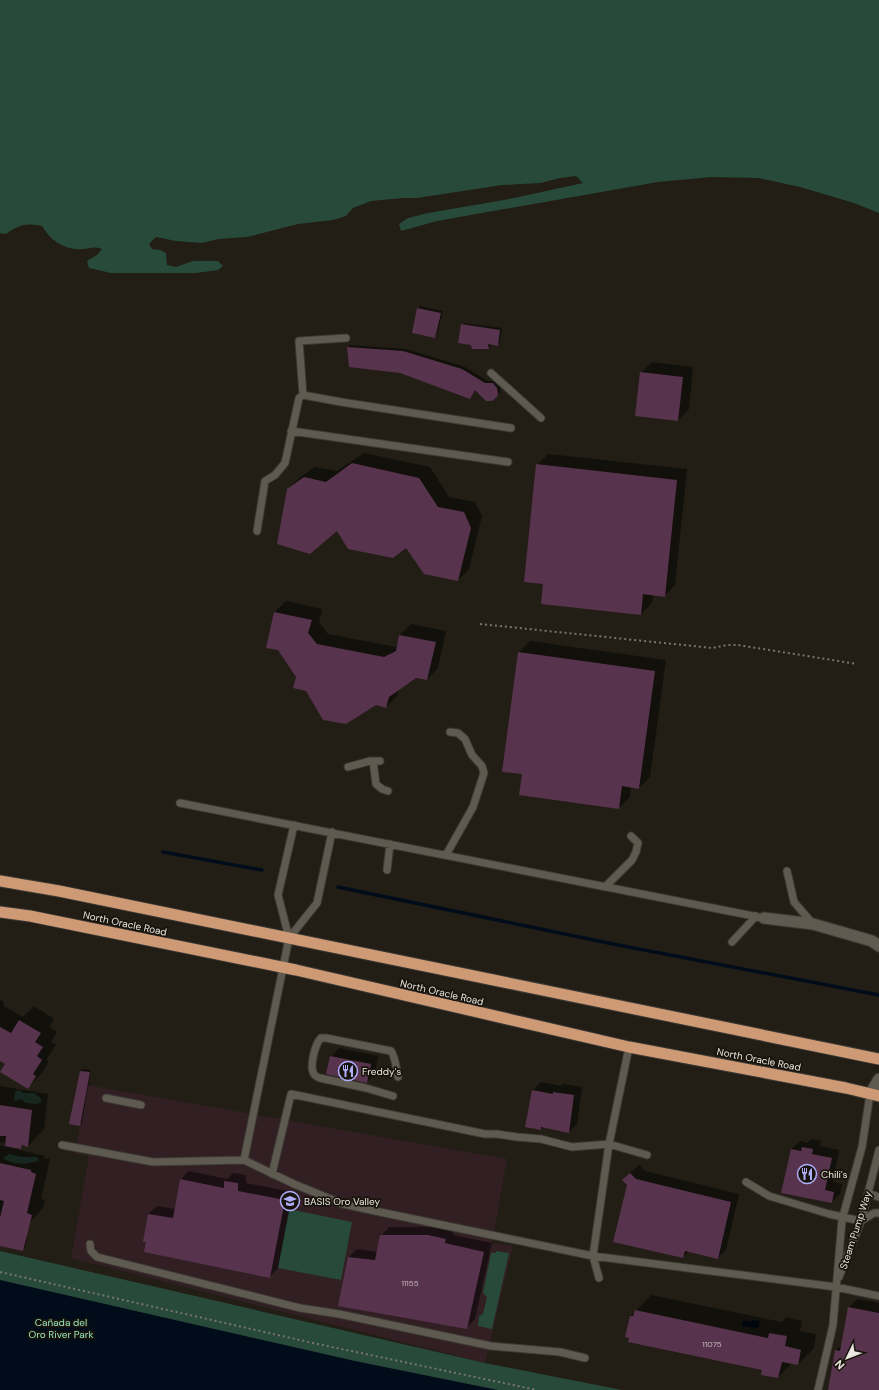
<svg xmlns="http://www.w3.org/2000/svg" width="879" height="1390" font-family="'DM Sans',sans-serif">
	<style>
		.education { fill: #321f24 }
		.green { fill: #284a3b }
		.water { fill: #000c1a }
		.shadow { fill: #0007 }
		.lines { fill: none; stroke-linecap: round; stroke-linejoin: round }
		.stream { stroke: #000c1a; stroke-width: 3.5 }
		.building { fill: #58334d }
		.service-casing { stroke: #3c3934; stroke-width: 9 }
		.minor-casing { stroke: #3c3934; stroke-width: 13 }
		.trunk-casing { stroke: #3c3934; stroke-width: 13 }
		.path { stroke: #79756e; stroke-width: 2; stroke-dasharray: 2 3; stroke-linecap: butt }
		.service { stroke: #5f5a50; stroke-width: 7 }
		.minor { stroke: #5f5a50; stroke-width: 11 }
		.trunk { stroke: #ce9a76; stroke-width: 11 }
		.labels { text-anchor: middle; stroke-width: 3.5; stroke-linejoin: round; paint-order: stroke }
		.number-label { font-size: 8px; fill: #c6bbbd }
		.street-label { font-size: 10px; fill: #ebe8e2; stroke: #18140c }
		.poi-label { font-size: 10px; fill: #ebe8e2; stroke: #18140c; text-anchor: start }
		.park-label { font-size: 10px; fill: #93e3be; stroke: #18140c }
	</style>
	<rect width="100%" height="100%" fill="#221e15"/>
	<path class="education" d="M87,1085L507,1159L492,1243L513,1246L485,1363L71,1258L89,1156L75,1154Z"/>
	<path class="green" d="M0,0H879V213L854,203L800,187L758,178L712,177L658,182L437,221L401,231L399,224L408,218L428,213L504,200L583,183L576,176L560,178L540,183L502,185L417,198H403L371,201L353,208L346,216L333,220L298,224L247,237L218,239L202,243L176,241L156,237L149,244L152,249L160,250L166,253L167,265L176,267L193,261H218L223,266L218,270L196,273H111L89,268L87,261L97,255L102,249C94,246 91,248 84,249C65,251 51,241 42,226C26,223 20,224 6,234L0,233Z
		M19,1090L24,1093H35L41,1099V1102L37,1104L25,1103L22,1099L14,1101L15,1092Z
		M9,1154L23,1157H37L39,1161C26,1164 14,1166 3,1158Z
		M289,1209L352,1222L341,1280L278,1268Z
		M0,1251L485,1363L622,1390H0Z
		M496,1251L509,1253L492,1329L478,1326L479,1316L483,1314L487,1297L483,1293L491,1253H496Z"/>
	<path class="water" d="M0,1280L355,1361L498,1390H0Z
		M743,1320L751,1322L752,1320L760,1321L758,1328L742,1326Z"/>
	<path class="shadow" d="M420,306L443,311L437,334L434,337L418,309Z
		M464,323L502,328L500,342L497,345L490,344L491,346L489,348L461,325Z
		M350,345L406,349L465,367L488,381H496L500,385L501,391L496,396L475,389L470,398L348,347Z
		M652,362L693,367L689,409L678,420L641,373Z
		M364,453L430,467L449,497L475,502L482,516L469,569L458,580L407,547L338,530L288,489L299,478L315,467L337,471Z
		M548,454L687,469L675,585L664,596L653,594L652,603L641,614L544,583L537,465Z
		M286,601L322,609L319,622L328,634L396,647L398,645L400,635L411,624L446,631L438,668L427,679L415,677L398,689L397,696L386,707L307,690L279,649L267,647L275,612Z
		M530,641L666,660L650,777L639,788L631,786L630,797L619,808L523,774L519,652Z
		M0,999L3,1001L4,1006L23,1017L34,1006L54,1019L49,1027L57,1032L51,1042L56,1045L46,1060L49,1061L42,1073L28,1087L6,1064L0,1060Z
		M339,1048L378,1056L375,1074L367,1082L331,1057Z
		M83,1069L91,1070L82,1123L79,1125L80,1071Z
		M541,1082L561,1086L563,1084L582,1087L577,1124L569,1132L543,1127L541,1129L526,1126L533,1090Z
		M0,1086L48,1094L44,1129L28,1146L24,1145L21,1147L7,1145V1147L45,1156L44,1158L50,1159L41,1199L45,1200L43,1208L29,1223L0,1216V1145L6,1147V1143L0,1142Z
		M811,1139L821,1141L820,1146L839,1150L833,1182L842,1184L840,1194L831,1202L791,1149L800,1141L808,1143Z
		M639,1165L645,1171L739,1194L726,1250L718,1258L689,1251L683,1257L623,1180Z
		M189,1171L227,1179L233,1173L246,1175V1183L293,1192L278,1268L270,1277L148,1214L157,1206L176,1209L181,1179Z
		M389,1227H437L453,1231V1235L492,1243L475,1319L466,1328L339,1305L349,1257L357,1249L378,1252L381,1236Z
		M0,1232L27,1239L25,1247L22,1250L0,1245Z
		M651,1295L782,1322L786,1317L802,1321L800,1331L816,1334L814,1348L798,1364L792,1363L778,1377L763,1369L631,1316Z
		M857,1299L879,1303V1390H829L836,1350L842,1345L849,1307Z"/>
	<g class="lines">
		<path class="stream" d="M163,852L262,870
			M338,887L618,945L879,995"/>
	</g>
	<path class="building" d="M417,308L441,313L435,338L412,333Z
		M461,324L500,330L498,346L488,344L489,349H472L471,345L458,343Z
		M347,347L403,351L462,369L485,383H493L497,388L498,394L497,397L492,401H486L475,390L470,399L400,373L349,367Z
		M640,372L683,377L678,421L635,416Z
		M352,463L419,478L438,507L464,512L471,528L458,581L424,574L406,548L393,558L348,549L337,531L310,554L277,544L287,489L304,477L326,482Z
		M536,464L677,480L665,597L643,594L641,615L541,604L543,584L524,582Z
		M274,612L312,620L308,633L317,644L384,657L396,651L399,635L436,642L427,680L416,678L389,697L386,708L376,705L346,724L323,720L306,691L293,688L296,677L278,650L266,648Z
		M518,652L655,671L639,789L622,786L619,809L519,795L522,774L502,772Z
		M19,1020L41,1033L35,1042L43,1047L37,1056L42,1060L33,1074L36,1076L28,1089L0,1072L5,1064L0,1061V1027L11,1033Z
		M330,1056L371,1064L367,1083L326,1074Z
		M80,1071L90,1072L80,1126L69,1124Z
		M532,1090L553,1094V1092L574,1095L569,1133L541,1127V1130L525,1127Z
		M0,1105L32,1110L28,1147L22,1145L21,1149L5,1146L6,1136H0Z
		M802,1147L813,1149L812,1154L832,1158L825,1190L834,1192L832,1203L781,1193L791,1149L801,1151Z
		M0,1163L31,1170V1172L36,1174L27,1213L32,1215L23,1251L0,1246V1218L4,1201L0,1200Z
		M630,1173L636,1179L731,1202L718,1259L685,1251L683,1258L613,1242L627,1185L622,1180Z
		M180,1179L224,1188V1181L238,1183V1191L285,1200L270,1278L144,1252L146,1242H143L148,1214L173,1218Z
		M380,1235H428L446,1239L445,1243L484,1252L467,1329L338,1306L348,1257L375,1260Z
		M848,1307L879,1313V1390H828L835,1350L840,1351Z
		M635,1310L768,1338L769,1333L787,1336L785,1346L801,1350L798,1365L782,1362L778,1378L761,1375L762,1370L628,1342L629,1338L625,1337L630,1316H633Z"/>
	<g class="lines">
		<defs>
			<path id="service" d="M491,373L541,418
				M303,395L299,341L346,338
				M291,431L508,462
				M257,531L265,481L275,475L285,463L299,398L303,395L341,402L511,428
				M373,761L376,784L382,789L388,791
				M348,767L370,761H380
				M180,803L764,918
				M446,855L473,807L484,773L482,766L472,755L465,739L458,733L450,732
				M387,870L390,844
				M787,871L794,902L813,924
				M606,886L632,860L636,852L638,843L631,836
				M289,938L317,903L332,832
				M732,942L756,916
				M393,1096L366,1088L320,1078C317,1077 314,1076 313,1072C310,1065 315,1044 321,1038H326L391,1051C396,1058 396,1069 398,1077
				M106,1098L141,1105
				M62,1145L153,1162L244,1160L294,1184L343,1204L375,1211L593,1256L836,1287L879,1296
				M244,1160L289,938L278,895L294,825
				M272,1174L291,1094L485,1134H497L517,1137L541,1139L572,1147L609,1144L647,1155
				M746,1182L769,1196L829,1214L861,1221L874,1213H879
				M868,1193L879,1197
				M90,1244L91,1251L97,1257L300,1308L339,1314L491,1346L560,1352L585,1358
				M839,1277L861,1221L879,1150
				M599,1278L593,1256L609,1144L629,1047
				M818,1390L833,1325L842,1220L862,1147L870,1094"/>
			<path id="minor" d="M764,918L813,924L872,941L879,946
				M870,1094L879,1079"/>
			<path id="trunk" d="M0,881L59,891L879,1059
				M0,912L30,916L296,970L629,1047L846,1088L879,1096"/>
		</defs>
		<use href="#service" class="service-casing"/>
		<use href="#minor" class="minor-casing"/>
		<use href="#trunk" class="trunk-casing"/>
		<path class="path" d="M480,624L712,648L727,645H738L857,664
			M0,1272L313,1343L537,1390"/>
		<use href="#service" class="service"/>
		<use href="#minor" class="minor"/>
		<use href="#trunk" class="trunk"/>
	</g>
	<defs>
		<symbol id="restaurant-ring" viewBox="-11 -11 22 22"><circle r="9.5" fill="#18140c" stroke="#aeaefb" stroke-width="1.5"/><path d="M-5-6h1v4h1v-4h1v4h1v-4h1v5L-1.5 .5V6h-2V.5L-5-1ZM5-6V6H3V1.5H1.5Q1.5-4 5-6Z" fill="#aeaefb"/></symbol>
		<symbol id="school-ring" viewBox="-11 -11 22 22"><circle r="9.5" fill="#18140c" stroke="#aeaefb" stroke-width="1.5"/><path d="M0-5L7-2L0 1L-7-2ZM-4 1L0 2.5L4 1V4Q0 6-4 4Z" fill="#aeaefb"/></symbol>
	</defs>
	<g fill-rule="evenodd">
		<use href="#restaurant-ring" x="337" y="1060" width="22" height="22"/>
		<use href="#restaurant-ring" x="796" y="1163" width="22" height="22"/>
		<use href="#school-ring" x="279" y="1190" width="22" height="22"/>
	</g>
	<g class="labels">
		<g class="number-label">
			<text x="410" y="1286">11155</text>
			<text x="712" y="1347">11075</text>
		</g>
		<g class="street-label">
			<text transform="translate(125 923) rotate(12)" y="4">North Oracle Road</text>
			<text transform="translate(442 992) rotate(13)" y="4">North Oracle Road</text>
			<text transform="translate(759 1059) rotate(11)" y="4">North Oracle Road</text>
			<text transform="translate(855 1230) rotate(-72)" y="4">Steam Pump Way</text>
		</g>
		<g class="poi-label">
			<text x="362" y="1075">Freddy's</text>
			<text x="821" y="1178">Chili's</text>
			<text x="304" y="1205">BASIS Oro Valley</text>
		</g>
		<g class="park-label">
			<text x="61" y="1326">Cañada del<tspan x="61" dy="12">Oro River Park</tspan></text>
		</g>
	</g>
	<g transform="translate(847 1358) rotate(227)" stroke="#18140c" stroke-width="3" paint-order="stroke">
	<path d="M0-3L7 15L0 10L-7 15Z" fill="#ebe8e2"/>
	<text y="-6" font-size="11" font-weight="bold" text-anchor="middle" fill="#ebe8e2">N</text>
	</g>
</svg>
